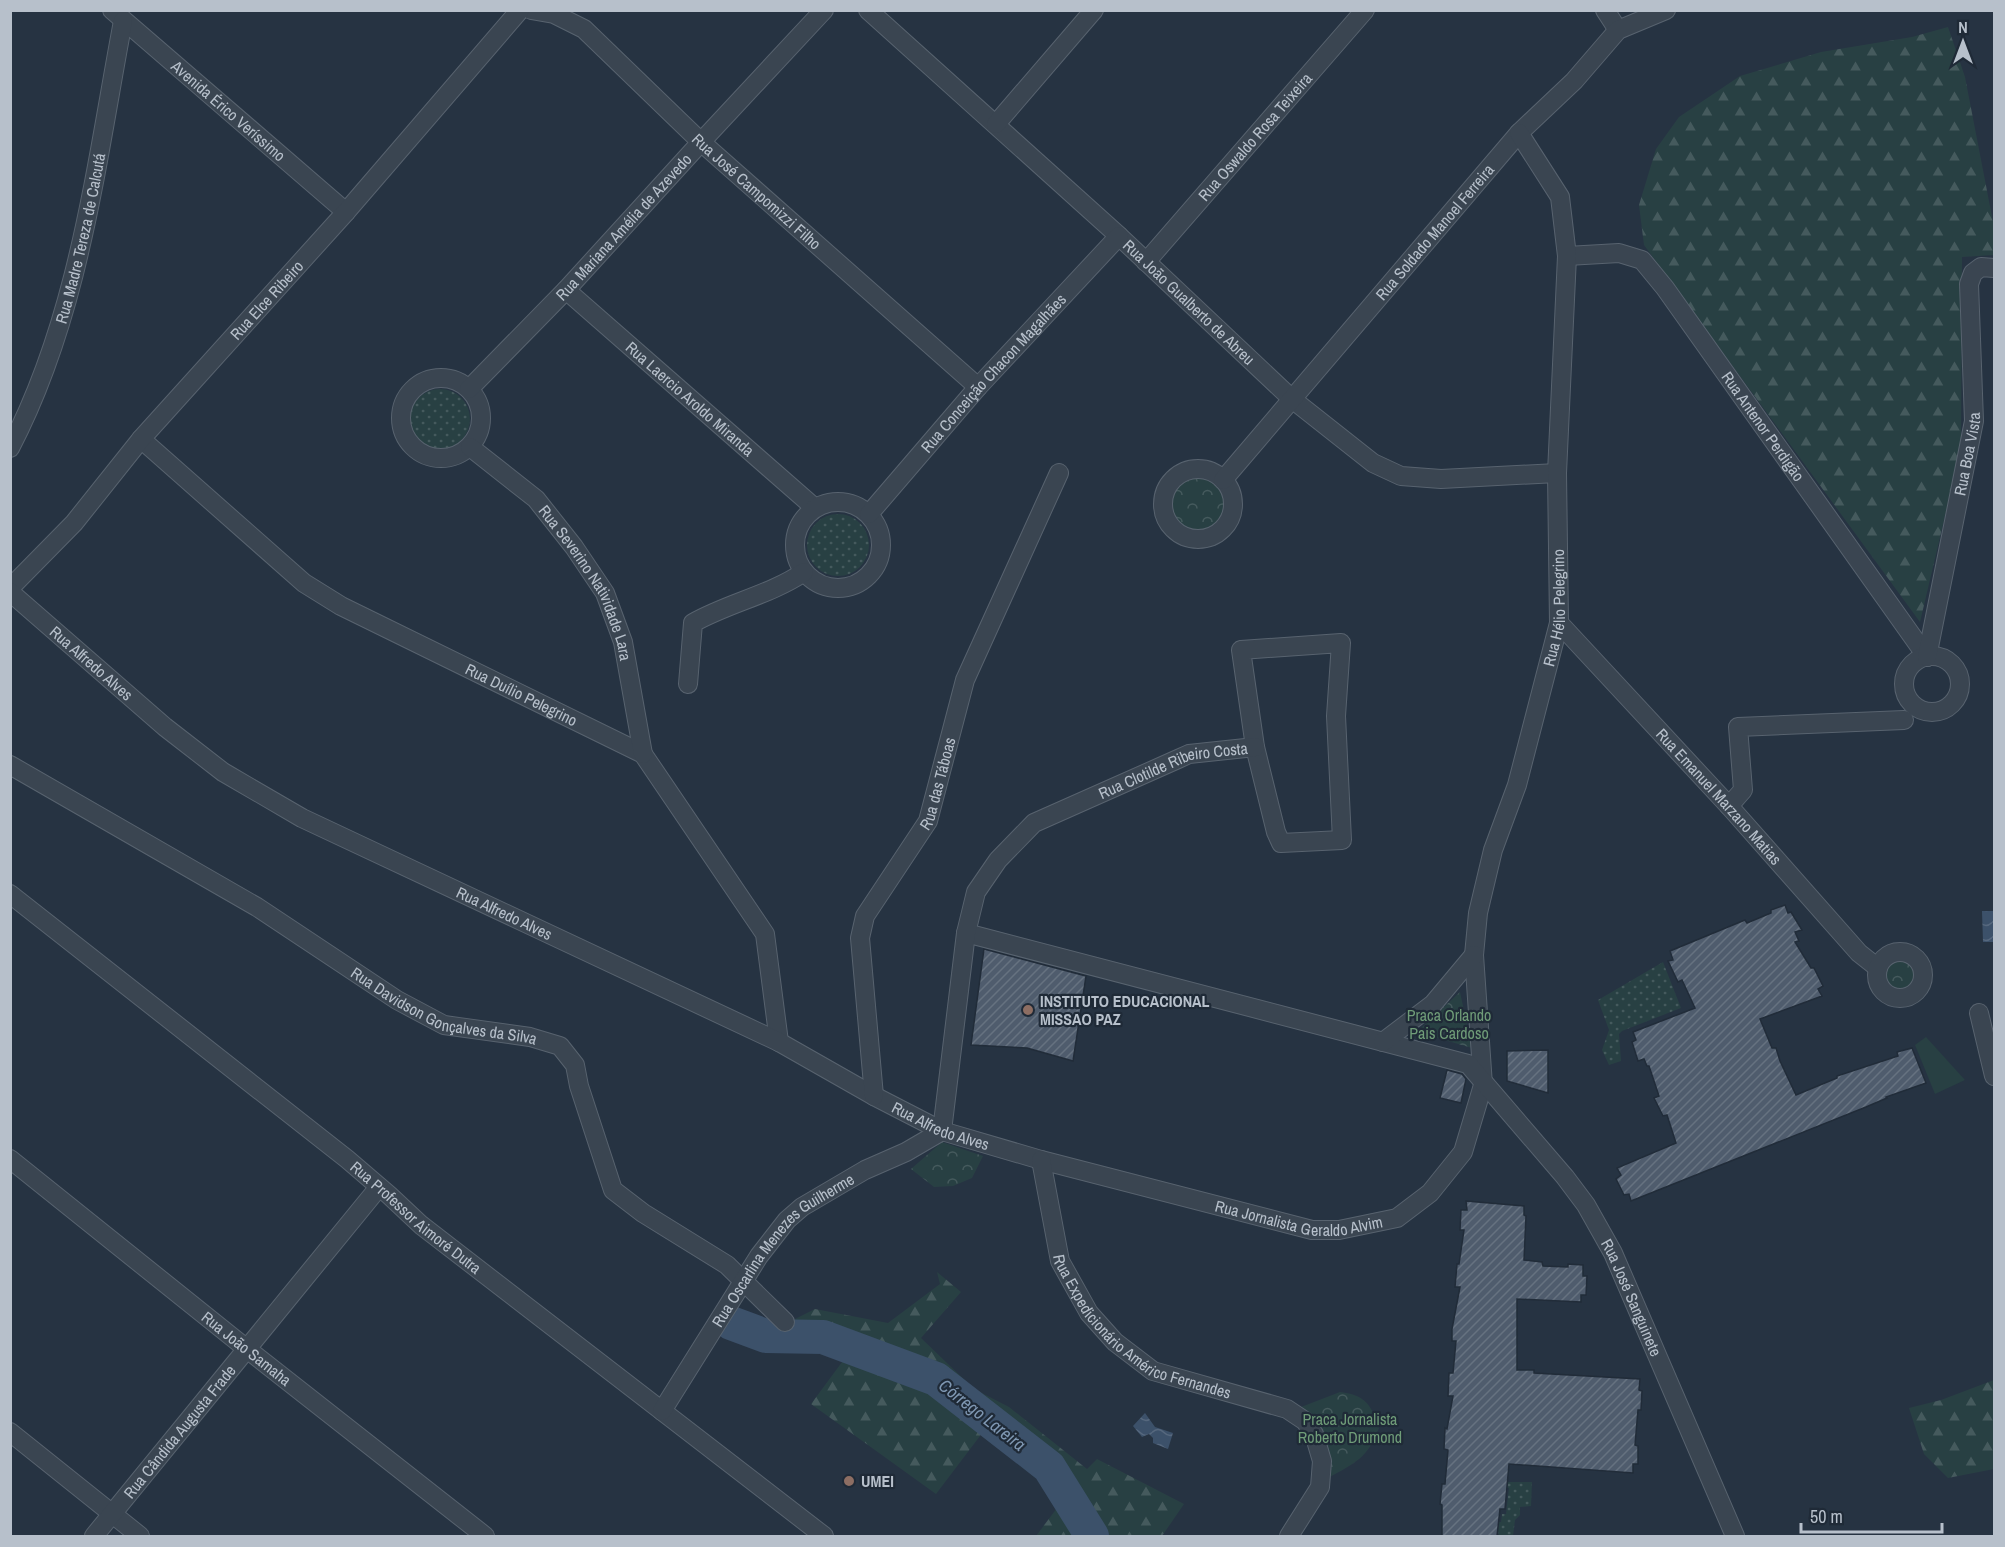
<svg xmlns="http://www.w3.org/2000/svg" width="2005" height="1547" font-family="'Archivo Narrow',sans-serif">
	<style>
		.grass { fill: url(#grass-dots) }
		.forest { fill: url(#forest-firs) }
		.park { fill: url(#park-crowns) }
		.pitch { fill: #284043 }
		.water { fill: url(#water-waves) }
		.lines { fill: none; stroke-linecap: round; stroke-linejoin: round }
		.river { stroke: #3c516a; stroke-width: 34 }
		.building { fill: url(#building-hatch); stroke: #212c39; stroke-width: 1.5 }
		.minor-casing { stroke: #58636f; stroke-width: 20 }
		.minor { stroke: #3a4551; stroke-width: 18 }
		.education-dot { fill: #8d6e63; stroke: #1f2a37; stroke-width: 2 }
		.labels { text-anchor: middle; stroke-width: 4.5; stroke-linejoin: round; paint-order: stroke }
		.street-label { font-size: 16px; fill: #b7c0cb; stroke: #1f2a37 }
		.poi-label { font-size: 16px; font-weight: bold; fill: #b7c0cb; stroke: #1f2a37; text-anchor: start }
		.park-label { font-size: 16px; fill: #6f9c78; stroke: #1f2a37 }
		.water-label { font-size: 18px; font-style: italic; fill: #7f97b2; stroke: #1f2a37 }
	</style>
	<defs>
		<pattern id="grass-dots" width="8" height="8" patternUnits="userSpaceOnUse" patternTransform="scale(1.5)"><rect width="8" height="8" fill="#284043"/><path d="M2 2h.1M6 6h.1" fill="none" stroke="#455a5d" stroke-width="1.8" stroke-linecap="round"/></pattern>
		<pattern id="forest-firs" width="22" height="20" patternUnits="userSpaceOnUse" patternTransform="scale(1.5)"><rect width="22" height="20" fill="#284043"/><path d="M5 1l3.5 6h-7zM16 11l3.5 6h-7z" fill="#455a5d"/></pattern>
		<pattern id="park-crowns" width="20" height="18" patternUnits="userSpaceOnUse" patternTransform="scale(1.5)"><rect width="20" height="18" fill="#284043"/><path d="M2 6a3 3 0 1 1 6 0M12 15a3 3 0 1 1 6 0" fill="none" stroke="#455a5d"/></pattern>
		<pattern id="water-waves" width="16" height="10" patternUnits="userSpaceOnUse" patternTransform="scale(1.5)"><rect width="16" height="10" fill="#3c516a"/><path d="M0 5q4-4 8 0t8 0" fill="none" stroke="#56687e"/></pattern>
		<pattern id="building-hatch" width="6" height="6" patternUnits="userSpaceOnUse" patternTransform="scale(1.5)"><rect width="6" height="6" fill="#4f5c6d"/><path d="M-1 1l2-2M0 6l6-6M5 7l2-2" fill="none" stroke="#667280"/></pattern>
	</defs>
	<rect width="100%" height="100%" fill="#263342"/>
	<path class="grass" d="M410 419a30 30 0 1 1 60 0a30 30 0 1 1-60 0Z
		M807 545a31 31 0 1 1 62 0a31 31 0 1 1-62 0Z
		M1663,962L1681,1008L1622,1031L1619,1034L1621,1061L1609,1065L1602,1050L1609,1030L1598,1000Z
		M1505,1482H1532L1531,1506L1520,1507V1515L1515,1520L1513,1536H1499L1498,1531H1481L1484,1522H1501L1502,1514H1506L1509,1488L1504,1487Z"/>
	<path class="forest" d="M1948,27L1965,77L1994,227V255L1962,257L1961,448L1920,622L1644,245L1639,205L1656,149L1679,117L1740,76L1821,52L1912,37Z
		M937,1272L961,1292L921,1338L974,1389L1009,1407L1087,1469L1097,1459L1184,1504L1162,1536H1036L1069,1492L991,1429L983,1432L936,1494L811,1404L848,1354L797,1346L773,1330L815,1309L888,1323L940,1284Z
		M1994,1380V1469L1948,1478L1924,1454L1909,1408L1941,1400Z"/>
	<path class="park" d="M1170 504a28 28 0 1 1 56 0a28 28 0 1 1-56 0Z
		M1883 976a17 17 0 1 1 34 0a17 17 0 1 1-34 0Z
		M1460,992L1472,1048L1417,1032Z
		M942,1142L983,1156L972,1178L953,1186L934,1187L911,1169Z
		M1340,1392C1366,1395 1371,1405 1379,1428C1368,1458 1355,1463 1328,1478L1296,1409Z"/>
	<path class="pitch" d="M1926,1037L1965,1080L1935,1094L1915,1045Z"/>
	<path class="water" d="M1982,911H1994V942H1983Z
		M1145,1413L1155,1427L1173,1433L1168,1449L1153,1443V1438L1149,1434L1142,1437L1133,1426Z"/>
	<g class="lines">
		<path class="river" d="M731,1323L766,1336L823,1337L936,1379L1049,1467L1092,1536"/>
	</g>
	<path class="building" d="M1785,905L1788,913L1791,912L1802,930L1795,932L1799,941L1795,942L1811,968H1814L1823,986L1818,989L1822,996L1760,1019L1772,1048H1776L1780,1061L1796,1095L1837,1078V1076L1898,1056L1897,1052L1912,1048L1926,1083L1886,1097L1887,1098L1866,1107L1631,1201L1629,1194L1624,1195L1616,1179L1621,1175L1617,1168L1676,1143L1667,1115L1663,1116L1654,1098L1659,1096L1649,1066H1647L1644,1059L1638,1061L1632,1042L1636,1040L1633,1032L1695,1008L1682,980L1678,982L1668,961L1673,960L1670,951L1745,920L1747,923L1771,913V910Z
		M984,949L1086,976L1073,1061L1027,1048L971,1045Z
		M1548,1050V1093L1507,1081V1051Z
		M1447,1070L1462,1074L1466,1079L1461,1103L1440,1098Z
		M1466,1201L1524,1206V1215L1526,1216L1524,1260L1542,1262L1543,1266L1568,1267V1264L1583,1265V1276H1587L1586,1295H1581V1302L1517,1299V1370H1534V1373L1640,1379L1639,1390L1642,1391L1641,1410H1638L1635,1445L1638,1446V1464H1633V1473L1509,1464L1505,1509H1500L1497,1536H1442V1505L1440,1504L1442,1484H1445L1448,1450L1444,1449L1445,1428L1447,1429L1453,1396H1448L1449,1373H1453L1456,1341H1452V1329L1460,1287H1455L1457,1264H1459L1464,1230H1460L1461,1210H1467Z"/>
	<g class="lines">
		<defs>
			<g id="minor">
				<path id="s1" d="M112,10L346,212"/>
				<path id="s2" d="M531,10L554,14L584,29L701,142L978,387"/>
				<path id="s3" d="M868,10L1119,236L1292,399L1373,463L1401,476L1441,479L1557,473"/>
				<path d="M1605,10L1618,30"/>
				<path d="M996,124L1094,10"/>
				<path id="s4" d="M1567,256L1619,253L1642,260L1665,288L1927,657"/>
				<path id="s5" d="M1146,262L1365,10"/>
				<path id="s6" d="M566,290L815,508"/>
				<circle cx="441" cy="418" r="40"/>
				<path id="s7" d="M469,389L566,290L701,142L824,10"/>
				<path id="s8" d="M141,439L304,583L341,606L643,754L765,934L779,1042"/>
				<path id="s9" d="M470,447L536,499L574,547L605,593L623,642L643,754"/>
				<path id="s10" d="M10,448C79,316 96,164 123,21"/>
				<circle cx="1198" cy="504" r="35"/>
				<path id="s11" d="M1223,480L1519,133L1574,81L1618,30L1666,10"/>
				<circle cx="838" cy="545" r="43"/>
				<path id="s12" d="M869,514L978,387L1119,236"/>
				<path id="s13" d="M10,588L74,523L141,439L346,212L520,10"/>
				<path id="s14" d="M10,592L165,727L223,772L302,818L779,1042L874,1096L942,1131L1041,1160L1312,1230H1339L1397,1218L1430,1193L1463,1152L1483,1085L1474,955L1478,913L1493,850L1517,785L1559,623L1557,473L1567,256L1560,197L1519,133"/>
				<path id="s15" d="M1559,623L1729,806L1859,953L1878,968"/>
				<path d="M1341,643L1336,716L1342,840L1281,843L1276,832L1255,747L1241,650Z"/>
				<circle cx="1932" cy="684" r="28"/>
				<path id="s16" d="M1927,657L1974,421L1969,284L1973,273L1981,267L1994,268"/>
				<path d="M688,684L693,623C728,603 770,595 804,572"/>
				<path id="s17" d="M10,765L257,907L397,1000L444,1025L530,1037L560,1046L575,1065L579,1086L613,1190L643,1213L727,1265L785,1322"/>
				<path d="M1729,806L1743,790L1738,727L1904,720"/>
				<path id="s18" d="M10,894L347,1159L389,1195L421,1225L824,1536"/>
				<path id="s19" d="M966,933L1468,1064L1565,1177L1586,1205L1613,1253L1735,1536"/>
				<circle cx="1900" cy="975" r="23"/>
				<path d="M1979,1013L1994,1076"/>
				<path d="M1383,1042L1433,1004L1474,955"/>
				<path id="s20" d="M874,1096L860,938L865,916L928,821L965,680L1059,473"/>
				<path id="s21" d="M10,1159L247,1349L485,1536"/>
				<path id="s22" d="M1041,1160L1060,1261L1089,1313L1115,1342L1153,1371L1287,1409L1305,1421L1314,1434L1322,1461L1320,1487L1289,1536"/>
				<path id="s23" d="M662,1411L759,1256L787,1220L802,1207L865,1170L906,1152L942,1131L966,933L976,892L998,860L1034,823L1178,759L1189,754L1255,747"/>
				<path d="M10,1432L140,1536"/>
				<path id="s24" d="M94,1536L379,1187"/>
			</g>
		</defs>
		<use href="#minor" class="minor-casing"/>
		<use href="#minor" class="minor"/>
	</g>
	<g class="education-dot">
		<circle cx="1028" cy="1010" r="6"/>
		<circle cx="849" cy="1481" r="6"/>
	</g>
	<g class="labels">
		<g class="street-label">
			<text dy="6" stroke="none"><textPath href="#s1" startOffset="154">Avenida Érico Veríssimo</textPath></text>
			<text dy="6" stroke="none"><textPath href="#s5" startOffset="166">Rua Oswaldo Rosa Teixeira</textPath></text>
			<text dy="6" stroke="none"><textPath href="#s2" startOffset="294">Rua José Campomizzi Filho</textPath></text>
			<text dy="6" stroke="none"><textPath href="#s7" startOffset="224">Rua Mariana Amélia de Azevedo</textPath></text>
			<text dy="6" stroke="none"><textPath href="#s11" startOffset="326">Rua Soldado Manoel Ferreira</textPath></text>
			<text dy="6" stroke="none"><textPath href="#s10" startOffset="222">Rua Madre Tereza de Calcutá</textPath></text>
			<text dy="6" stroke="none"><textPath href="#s13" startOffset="386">Rua Elce Ribeiro</textPath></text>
			<text dy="6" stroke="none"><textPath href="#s3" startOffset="434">Rua João Gualberto de Abreu</textPath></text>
			<text dy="6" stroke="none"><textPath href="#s12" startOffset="188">Rua Conceição Chacon Magalhães</textPath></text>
			<text dy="6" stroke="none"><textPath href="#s6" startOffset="165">Rua Laercio Aroldo Miranda</textPath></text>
			<text dy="6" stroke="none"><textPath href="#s4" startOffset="282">Rua Antenor Perdigão</textPath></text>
			<text dy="6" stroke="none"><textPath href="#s16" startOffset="207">Rua Boa Vista</textPath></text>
			<text dy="6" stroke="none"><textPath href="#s9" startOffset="183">Rua Severino Natividade Lara</textPath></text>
			<text dy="6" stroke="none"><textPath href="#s14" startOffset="2205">Rua Hélio Pelegrino</textPath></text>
			<text dy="6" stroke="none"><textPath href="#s14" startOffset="108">Rua Alfredo Alves</textPath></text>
			<text dy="6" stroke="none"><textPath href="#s8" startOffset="462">Rua Duílio Pelegrino</textPath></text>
			<text dy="6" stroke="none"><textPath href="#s23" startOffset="890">Rua Clotilde Ribeiro Costa</textPath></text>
			<text dy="6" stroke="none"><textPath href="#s20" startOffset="334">Rua das Táboas</textPath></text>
			<text dy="6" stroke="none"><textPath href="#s15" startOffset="236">Rua Emanuel Marzano Matias</textPath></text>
			<text dy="6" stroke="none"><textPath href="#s14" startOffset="594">Rua Alfredo Alves</textPath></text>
			<text dy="6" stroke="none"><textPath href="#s17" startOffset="500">Rua Davidson Gonçalves da Silva</textPath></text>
			<text dy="6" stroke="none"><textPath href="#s14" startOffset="1080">Rua Alfredo Alves</textPath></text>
			<text dy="6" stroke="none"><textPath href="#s14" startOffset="1452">Rua Jornalista Geraldo Alvim</textPath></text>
			<text dy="6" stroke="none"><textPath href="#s18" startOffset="519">Rua Professor Aimoré Dutra</textPath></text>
			<text dy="6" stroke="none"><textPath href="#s23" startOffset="204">Rua Oscarlina Menezes Guilherme</textPath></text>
			<text dy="6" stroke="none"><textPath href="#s19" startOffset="806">Rua José Sanguinete</textPath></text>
			<text dy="6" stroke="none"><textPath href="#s22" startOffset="213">Rua Expedicionário Américo Fernandes</textPath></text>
			<text dy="6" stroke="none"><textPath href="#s21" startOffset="303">Rua João Samaha</textPath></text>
			<text dy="6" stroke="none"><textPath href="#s24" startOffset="135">Rua Cândida Augusta Frade</textPath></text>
		</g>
		<g class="poi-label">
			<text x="1040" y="1007">INSTITUTO EDUCACIONAL<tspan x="1040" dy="18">MISSAO PAZ</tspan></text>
			<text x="861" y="1487">UMEI</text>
		</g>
		<g class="park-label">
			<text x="1449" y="1021">Praca Orlando<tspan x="1449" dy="18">Pais Cardoso</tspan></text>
			<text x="1350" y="1425">Praca Jornalista<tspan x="1350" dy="18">Roberto Drumond</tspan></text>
		</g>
		<g class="water-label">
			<text transform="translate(982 1415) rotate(38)" y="6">Córrego Lareira</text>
		</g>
	</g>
	<rect width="2005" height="1547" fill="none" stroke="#b7c0cb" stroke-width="24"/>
	<g transform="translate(1963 42)" stroke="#1f2a37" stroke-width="4.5" paint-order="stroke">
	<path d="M0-4.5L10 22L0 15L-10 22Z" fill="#b7c0cb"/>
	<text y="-9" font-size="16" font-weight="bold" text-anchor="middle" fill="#b7c0cb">N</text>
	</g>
	<path d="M1801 1523v9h141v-9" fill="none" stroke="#b7c0cb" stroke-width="3"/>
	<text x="1810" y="1523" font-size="18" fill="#b7c0cb" stroke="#1f2a37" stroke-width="4.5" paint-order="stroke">50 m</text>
</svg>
